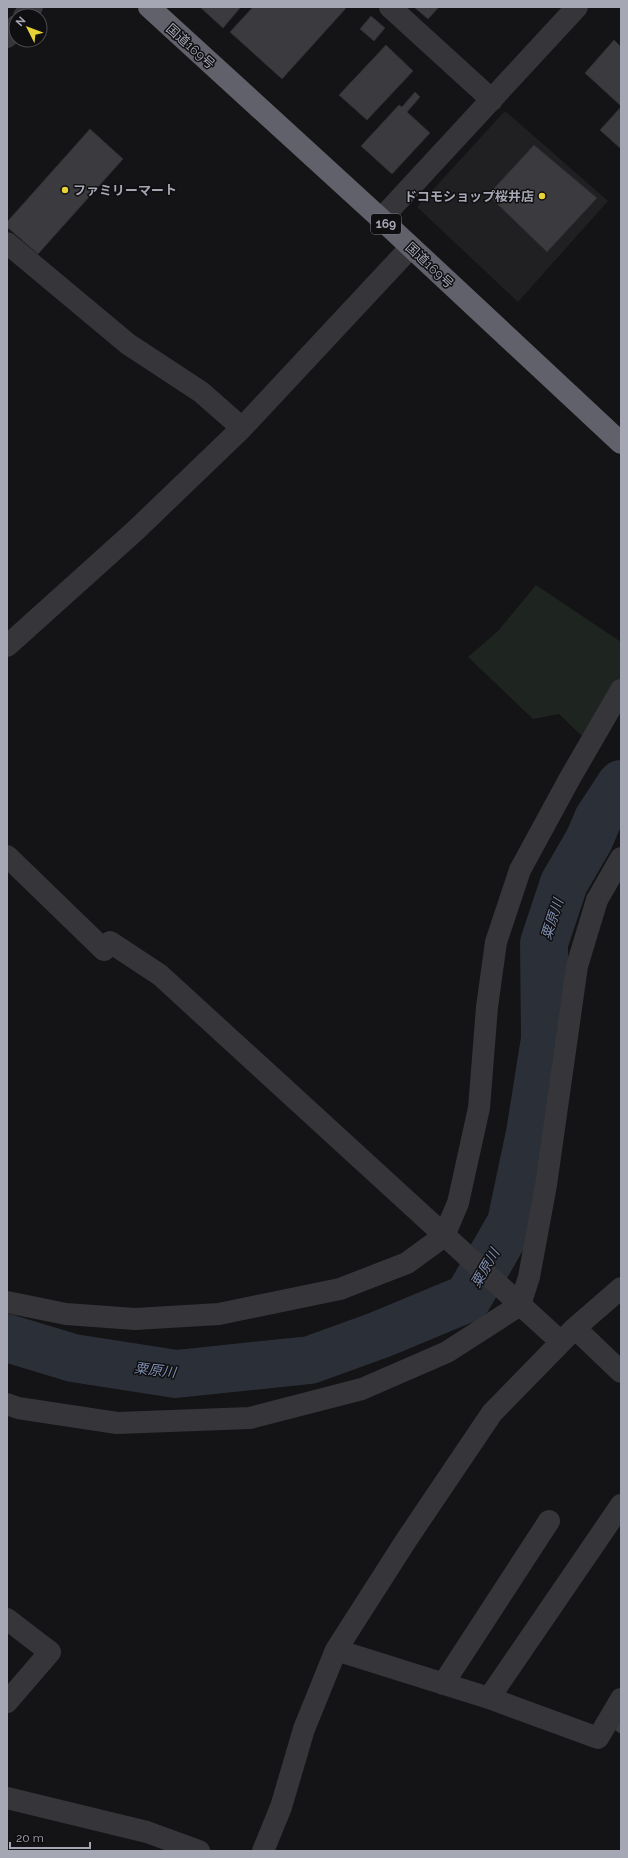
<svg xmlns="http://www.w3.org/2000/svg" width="628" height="1858" font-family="Raleway,'Noto Sans JP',sans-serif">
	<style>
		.built { fill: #202022 }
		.green { fill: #1e2520 }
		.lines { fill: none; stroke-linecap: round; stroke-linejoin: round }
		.river { stroke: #2a2f38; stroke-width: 48 }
		.building { fill: #3b3b3f; stroke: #2e2e31 }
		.minor { stroke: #35353a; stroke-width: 22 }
		.highway { stroke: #61616b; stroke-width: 22 }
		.poi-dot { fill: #e7d239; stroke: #0f0e10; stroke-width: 1.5 }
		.labels { text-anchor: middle; stroke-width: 3; stroke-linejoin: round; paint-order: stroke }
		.shield { fill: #0f0e10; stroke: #797984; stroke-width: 1 }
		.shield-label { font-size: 12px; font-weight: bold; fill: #a6a7b5 }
		.street-label { font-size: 13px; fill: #a6a7b5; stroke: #0f0e10 }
		.poi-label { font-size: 13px; font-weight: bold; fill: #a6a7b5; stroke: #0f0e10; text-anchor: start }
		.water-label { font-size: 14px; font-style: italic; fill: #7e8eae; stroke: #0f0e10 }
	</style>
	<rect width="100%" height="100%" fill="#141315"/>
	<path class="built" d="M505,111L608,201L518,302L417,207Z"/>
	<path class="green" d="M536,585L621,642V678L585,739L559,714L533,719L468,657L498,631Z"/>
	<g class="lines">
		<path class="river" d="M7,1338L73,1358L176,1374L310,1360L379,1335L468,1298L511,1223L530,1133L545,1039L544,943L564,883L589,840L598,819L621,784"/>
	</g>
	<path class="building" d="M200,7H239L240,8L223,28Z
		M253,7H347L282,79L230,32Z
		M414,7H439L428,19Z
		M371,16L385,28L374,41L360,29Z
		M614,40L621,47V106L585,73Z
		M386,45L413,71L367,120L339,95Z
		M415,92L420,97L407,112L430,133L392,174L361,146L399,105L402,107Z
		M621,107V149L600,130Z
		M90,129L123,159L38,254L7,227V222Z
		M534,145L597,198L547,252L488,195Z
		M621,1710V1734L611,1727Z"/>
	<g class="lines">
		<path class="minor" d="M390,7L492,100
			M24,16L32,7
			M7,37L16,26
			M381,219L577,7
			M7,243L128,344L201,392L242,428
			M7,646L136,530L242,428L411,247
			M7,856L104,950L110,942L160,975L561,1342
			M7,1302L66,1314L135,1319L219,1314L340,1289L407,1263L444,1236L458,1203L479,1108L487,1007L496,942L520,870L570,778L621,690
			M575,1328L621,1372
			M7,1404L18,1408L117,1423L250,1418L362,1389L447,1352L520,1305L529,1277L546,1185L577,966L597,900L621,858
			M7,1619L50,1652L7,1702
			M336,1650L489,1698L621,1505
			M443,1684L549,1521
			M489,1698L598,1738L621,1699
			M7,1798L147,1832L199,1851
			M263,1851L281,1807L304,1729L336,1650L407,1539L492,1413L575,1328L621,1288"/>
		<path class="highway" d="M149,7L381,219L621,443"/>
	</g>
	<g class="poi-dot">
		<circle cx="65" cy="190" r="4"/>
		<circle cx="542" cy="196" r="4"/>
	</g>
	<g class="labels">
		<rect class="shield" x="371" y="214" width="30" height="20" rx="3"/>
		<g class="shield-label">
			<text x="386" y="228">169</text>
		</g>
		<g class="street-label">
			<text transform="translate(191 46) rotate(42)" y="5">国道169号</text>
			<text transform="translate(430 265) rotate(43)" y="5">国道169号</text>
		</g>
		<g class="poi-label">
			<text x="73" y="195">ファミリーマート</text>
			<text x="534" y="201" text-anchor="end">ドコモショップ桜井店</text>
		</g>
		<g class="water-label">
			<text transform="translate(552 919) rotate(-72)" y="5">粟原川</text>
			<text transform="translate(485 1268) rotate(-60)" y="5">粟原川</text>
			<text transform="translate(155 1370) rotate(7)" y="5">粟原川</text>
		</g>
	</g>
	<rect width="628" height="1858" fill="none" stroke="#a6a7b5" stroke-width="16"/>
	<g transform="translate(28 28) rotate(312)"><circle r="19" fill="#0f0e10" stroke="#4b4b52"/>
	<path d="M0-3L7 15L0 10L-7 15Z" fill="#e7d239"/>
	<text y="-6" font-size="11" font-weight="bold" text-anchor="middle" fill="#a6a7b5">N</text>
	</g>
	<path d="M10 1842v6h80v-6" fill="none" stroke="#a6a7b5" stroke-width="2"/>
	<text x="16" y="1842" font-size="12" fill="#a6a7b5" stroke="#0f0e10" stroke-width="3" paint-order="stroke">20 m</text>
</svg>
